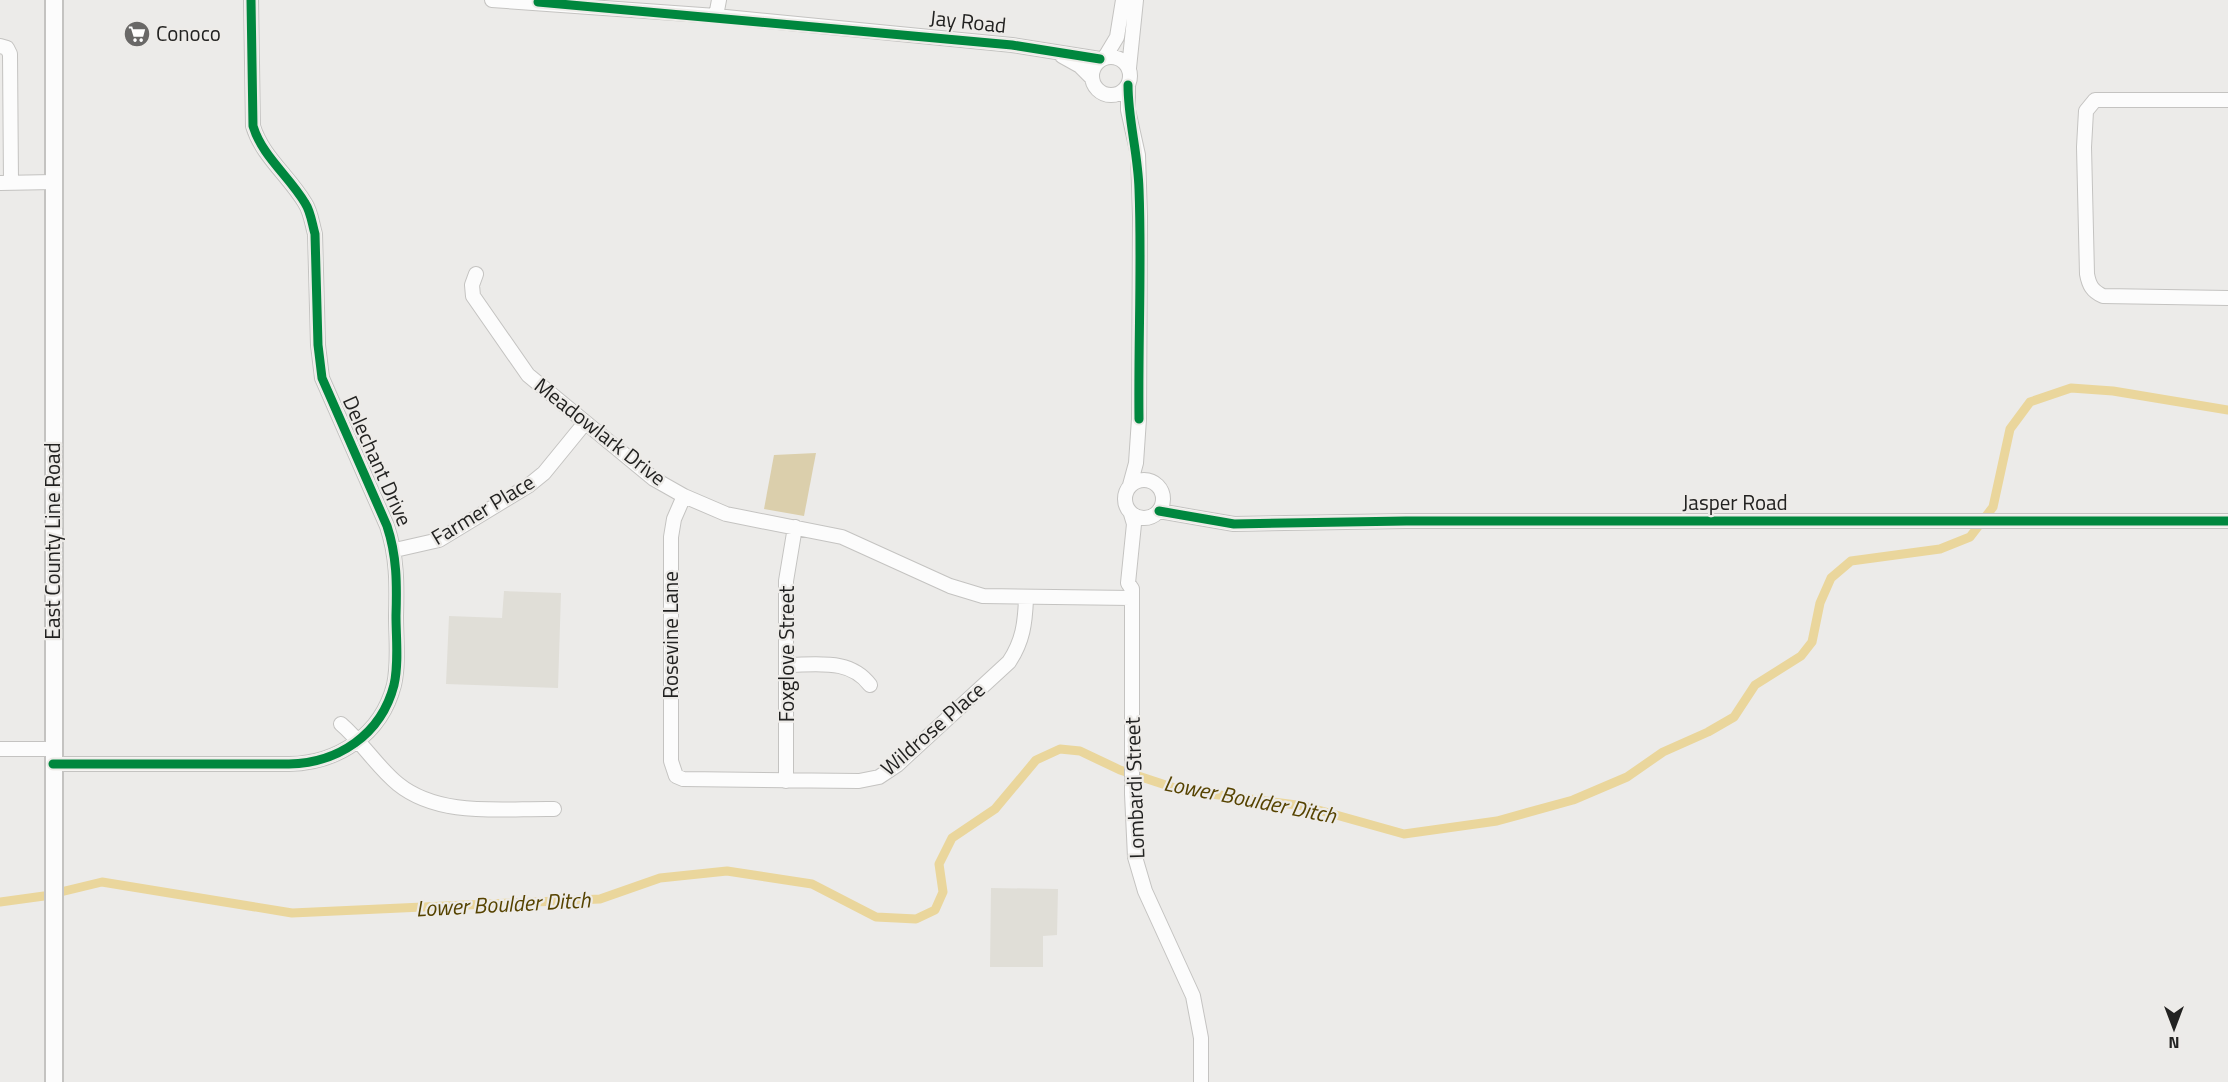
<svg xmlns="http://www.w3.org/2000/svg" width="2228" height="1082" font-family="'Titillium Web',sans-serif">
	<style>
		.built { fill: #e0ded7 }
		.green { fill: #dbcfac }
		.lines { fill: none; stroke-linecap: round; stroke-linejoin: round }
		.canal { stroke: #ead69c; stroke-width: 9 }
		.minor-casing { stroke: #c4c3c1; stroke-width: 16 }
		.major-casing { stroke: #c4c3c1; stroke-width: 20 }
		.minor { stroke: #fcfcfc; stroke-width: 14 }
		.major { stroke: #fcfcfc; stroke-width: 16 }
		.cycleway-casing { stroke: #edebe8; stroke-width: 13 }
		.cycleway { stroke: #00873e; stroke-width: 9 }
		.labels { text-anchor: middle; stroke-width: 4.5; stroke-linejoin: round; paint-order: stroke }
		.street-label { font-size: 21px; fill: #222221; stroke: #edebe8 }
		.poi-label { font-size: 21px; fill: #222221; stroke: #edebe8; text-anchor: start }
		.water-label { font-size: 22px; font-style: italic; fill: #564300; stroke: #edebe8 }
	</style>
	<rect width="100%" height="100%" fill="#ecebe9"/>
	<path class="built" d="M504,591L561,593L558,688L446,684L449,616L502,618Z
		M991,888L1058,889L1057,935L1043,936V967H990Z"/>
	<path class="green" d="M816,453L804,516L764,509L774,455Z"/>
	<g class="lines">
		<path class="canal" d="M0,902L44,896L102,882L292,913L600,899L660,878L727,871L812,884L876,917L916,919L935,910L943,892L939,864L952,838L995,809L1036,760L1060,749L1080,751L1120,770L1181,790L1304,806L1404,834L1497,821L1573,800L1627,777L1663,752L1708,732L1734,717L1755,685L1801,656L1812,642L1820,603L1831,578L1851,561L1940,549L1970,537L1993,507L2010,429L2030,402L2071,388L2113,391L2228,410"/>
		<defs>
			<path id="minor" d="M492,0L716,16L1012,45L1100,59
				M716,16L719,0
				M0,46L7,48L10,54L11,183
				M1062,56L1080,66L1092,78
				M1092 76a19 19 0 1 1 38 0a19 19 0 1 1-38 0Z
				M1105,57L1117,37L1123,0
				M1129,68L1136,0
				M1128,85V110L1138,155L1140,217L1139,419L1136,463L1130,485
				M2228,100H2095L2086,111L2084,147L2087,274C2089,285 2092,291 2103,296L2228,298
				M0,183L54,182
				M476,274L472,285L473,296L528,375L654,479L684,496L726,514L842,537L950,586L983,596L1131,598
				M1125 499a19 19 0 1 1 38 0a19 19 0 1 1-38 0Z
				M684,496L674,519L671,537V761L676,776L683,779L859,781L879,777L897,765L1009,662C1023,641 1025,623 1026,599
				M1159,511L1234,524L1406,521H2228
				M1131,514L1134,524L1128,583L1132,589V794L1135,857L1145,891L1193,996L1201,1038V1082
				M395,550L439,540L528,486L544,473L584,424
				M786,665C817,665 850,658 870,685
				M341,724C362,742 377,767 398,784C440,818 504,808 554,809
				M0,749H53
				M53,764H289C338,763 381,735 394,685C399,663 396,638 396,616C397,584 397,556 387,526L322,378L318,345L315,234C312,224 311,212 305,203C289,176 262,156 253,126L251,0
				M786,781V581L795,527"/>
			<path id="major" d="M54,0V1082"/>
		</defs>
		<use href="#minor" class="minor-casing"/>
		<use href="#major" class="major-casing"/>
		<use href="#minor" class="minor"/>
		<use href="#major" class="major"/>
		<defs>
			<path id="cycleway" d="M538,2L1012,45L1100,59
				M1128,85C1128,120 1138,153 1139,189C1142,266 1138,342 1139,419
				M1159,511L1234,524L1406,521H2228
				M53,764H289C338,763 381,735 394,685C399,663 396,638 396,616C397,584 397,556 387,526L322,378L318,345L315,234C312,224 311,212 305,203C289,176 262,156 253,126L251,0"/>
		</defs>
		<use href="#cycleway" class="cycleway-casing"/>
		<use href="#cycleway" class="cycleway"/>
	</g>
	<defs>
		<symbol id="supermarket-disc" viewBox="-11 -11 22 22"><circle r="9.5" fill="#696867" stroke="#edebe8"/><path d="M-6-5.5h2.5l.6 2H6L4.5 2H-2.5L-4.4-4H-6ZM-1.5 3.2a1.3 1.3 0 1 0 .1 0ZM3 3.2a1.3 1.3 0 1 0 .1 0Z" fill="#fff"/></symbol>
	</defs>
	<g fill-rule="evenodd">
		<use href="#supermarket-disc" x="122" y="19" width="30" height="30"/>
	</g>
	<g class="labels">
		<g class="street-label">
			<text transform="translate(968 22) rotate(6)" y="7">Jay Road</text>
			<text transform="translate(600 432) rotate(38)" y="7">Meadowlark Drive</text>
			<text transform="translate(377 461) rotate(66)" y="7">Delechant Drive</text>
			<text x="1735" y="510">Jasper Road</text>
			<text transform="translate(483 510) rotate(-31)" y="7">Farmer Place</text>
			<text transform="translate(53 541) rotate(-90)" y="7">East County Line Road</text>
			<text transform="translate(671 635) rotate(-90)" y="7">Rosevine Lane</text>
			<text transform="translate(787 654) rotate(-90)" y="7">Foxglove Street</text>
			<text transform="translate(933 729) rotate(-41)" y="7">Wildrose Place</text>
			<text transform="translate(1135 788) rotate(-92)" y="7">Lombardi Street</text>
		</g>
		<g class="poi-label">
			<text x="156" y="41">Conoco</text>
		</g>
		<g class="water-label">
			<text transform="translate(1250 799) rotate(11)" y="8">Lower Boulder Ditch</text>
			<text transform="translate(503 904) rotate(-3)" y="8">Lower Boulder Ditch</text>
		</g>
	</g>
	<g transform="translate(2174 1028) rotate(180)" stroke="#edebe8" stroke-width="4.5" paint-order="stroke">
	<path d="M0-4.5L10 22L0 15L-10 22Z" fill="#222221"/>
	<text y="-9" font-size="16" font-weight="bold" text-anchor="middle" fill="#222221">N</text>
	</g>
</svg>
